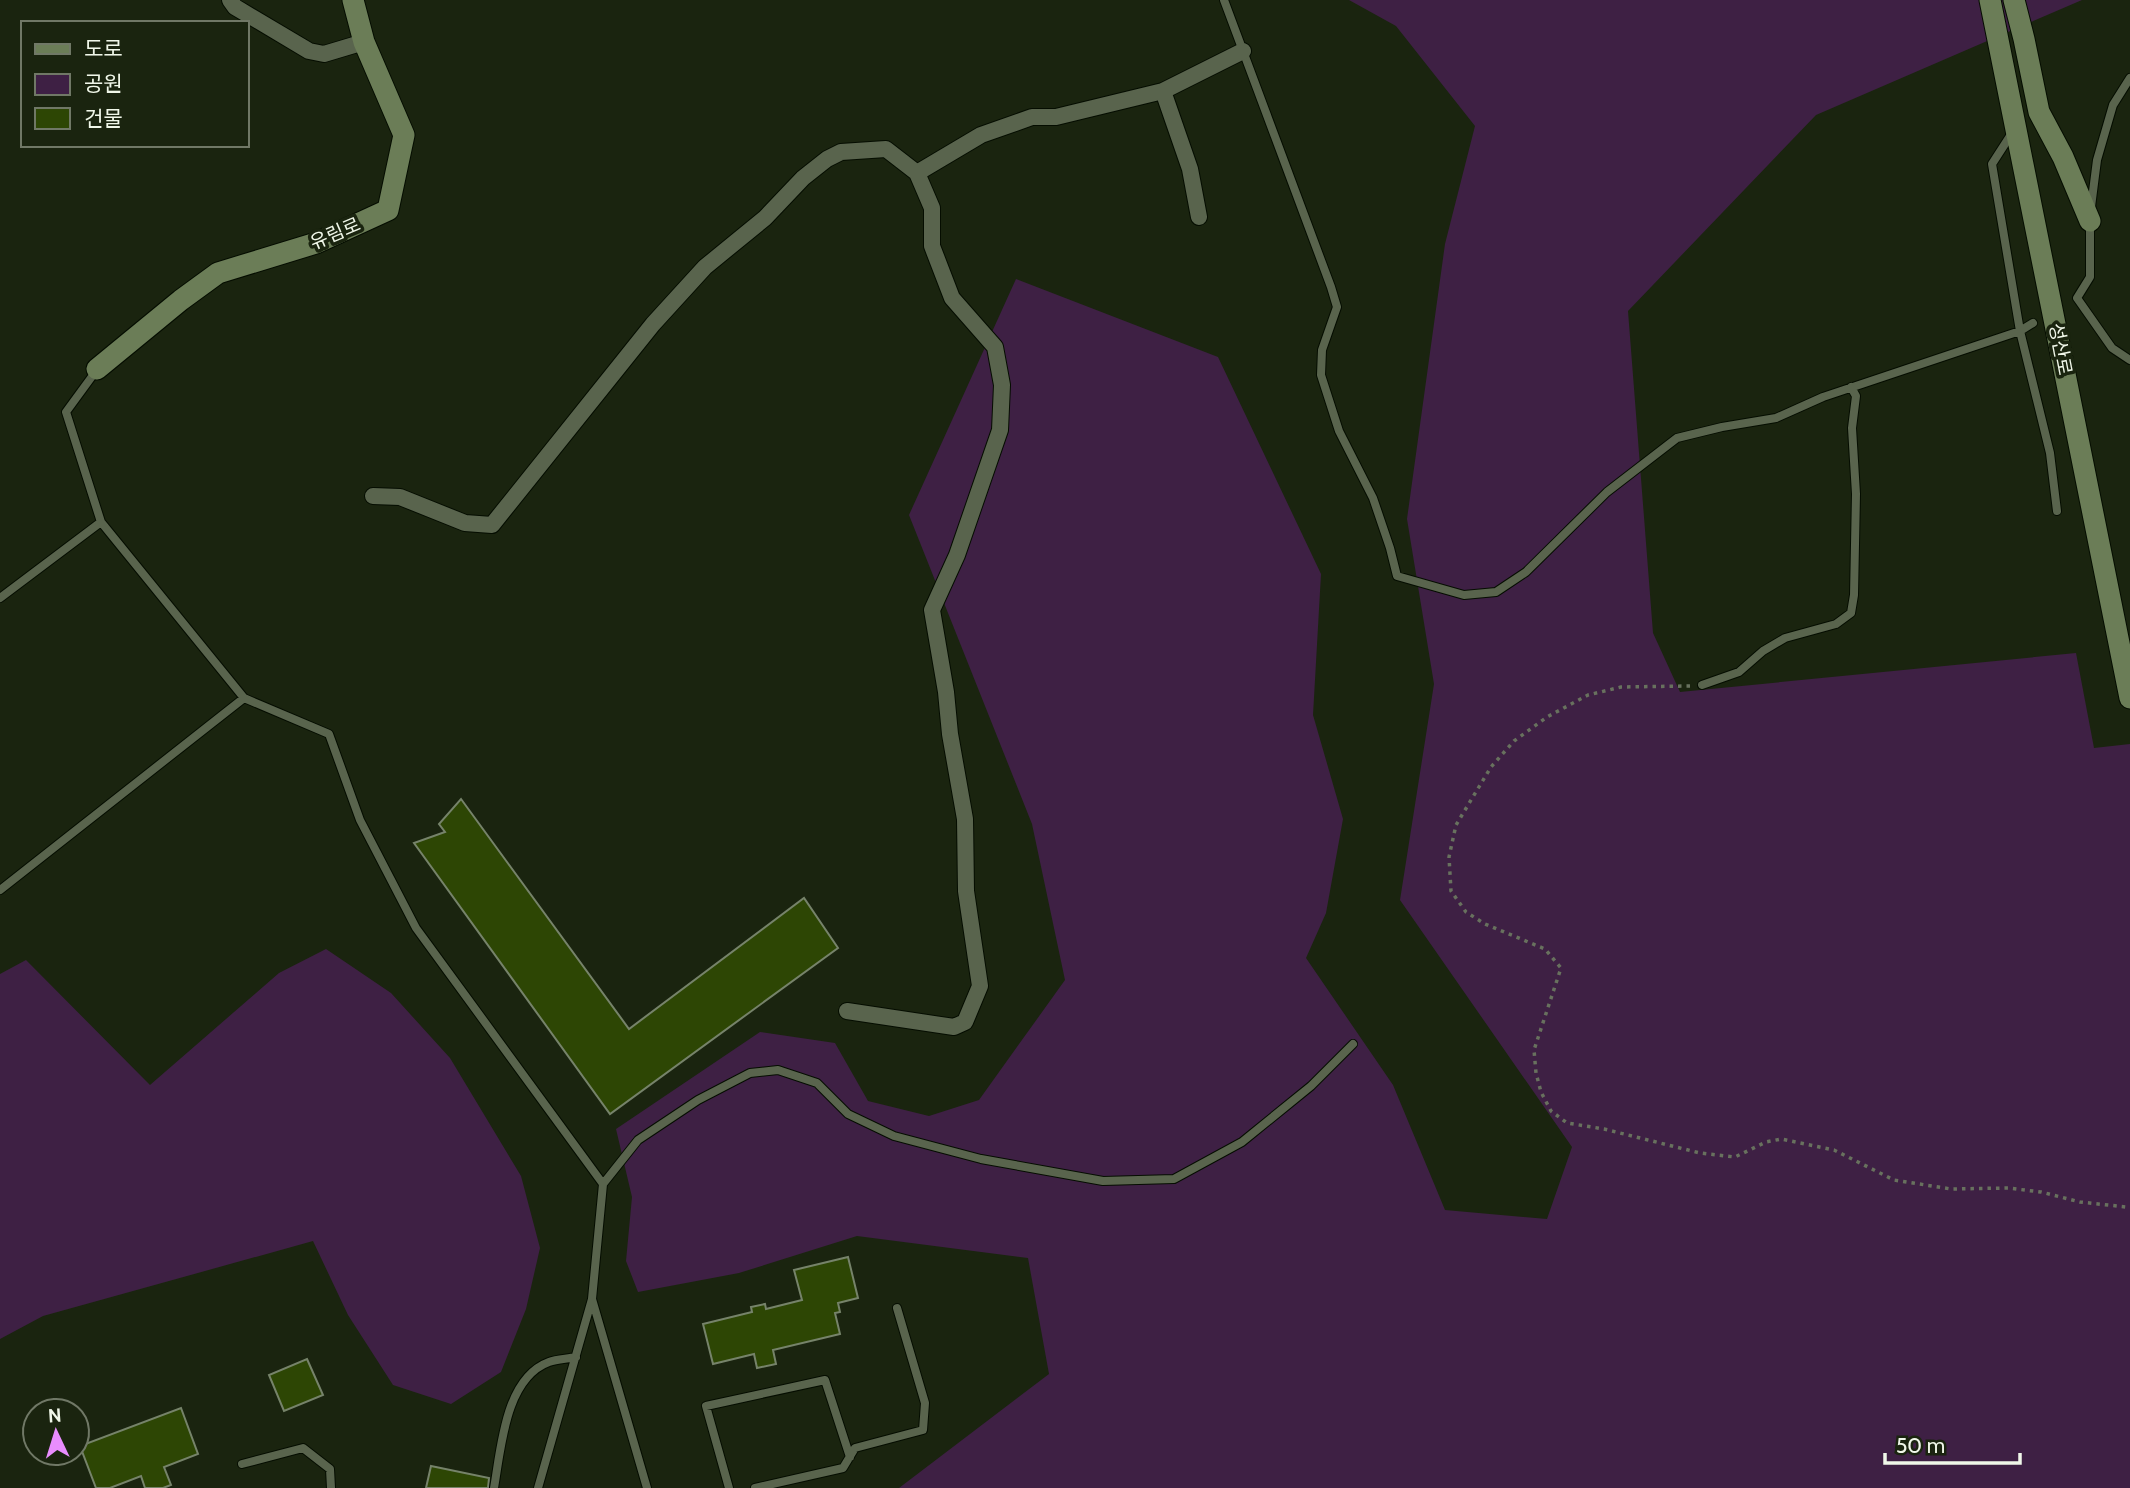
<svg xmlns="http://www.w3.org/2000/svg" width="2130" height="1488" font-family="Cabin,'Noto Sans KR',sans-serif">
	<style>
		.green { fill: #3e2044 }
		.building { fill: #2d4604; stroke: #76836a; stroke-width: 2 }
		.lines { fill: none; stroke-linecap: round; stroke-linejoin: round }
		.lane-casing { stroke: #050d00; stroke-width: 10 }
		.street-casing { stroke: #050d00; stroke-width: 18 }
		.secondary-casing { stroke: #050d00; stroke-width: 23 }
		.path { stroke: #68715e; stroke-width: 3.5; stroke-dasharray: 3.5 5; stroke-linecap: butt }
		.lane { stroke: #59644d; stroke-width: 8 }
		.street { stroke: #59644d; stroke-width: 16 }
		.secondary { stroke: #6b7d57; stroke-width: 21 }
		.labels { text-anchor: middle; stroke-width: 7; stroke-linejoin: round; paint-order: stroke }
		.street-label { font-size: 19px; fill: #f0f7e9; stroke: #1a240f }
	</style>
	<rect width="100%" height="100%" fill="#1a240f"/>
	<path class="green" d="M1349,0H2082L1816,115L1628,311L1653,633L1680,692L2076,653L2094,748L2130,744V1488H899L1049,1374L1028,1258L857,1236L739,1273L638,1292L626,1261L632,1197L616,1129L760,1032L835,1043L868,1101L929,1116L979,1100L1065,980L1032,824L909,515L1016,279L1218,357L1321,574L1313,715L1343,819L1326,913L1306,958L1393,1085L1445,1210L1547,1219L1572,1147L1400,900L1434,684L1407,519L1445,244L1475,126L1396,26Z
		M326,949L391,993L450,1058L521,1176L540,1248L526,1309L501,1372L451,1404L393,1385L348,1315L313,1241L43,1316L0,1339V974L26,960L150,1085L279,973Z"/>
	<path class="building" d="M461,799L629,1029L804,898L838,948L610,1114L414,843L445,832L439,824Z
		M848,1257L858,1298L838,1303L840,1312L835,1313L840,1334L773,1350L776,1364L757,1368L754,1354L713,1364L703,1324L752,1312L751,1307L765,1304L766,1309L802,1300L794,1270Z
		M307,1359L323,1395L284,1411L269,1375Z
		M181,1408L198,1454L164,1467L171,1485L163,1488H145L141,1476L110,1488H96L80,1446Z
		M431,1466L489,1478L488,1488H426Z"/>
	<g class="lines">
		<defs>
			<path id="lane" d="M1224,0L1331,287L1337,307L1322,350L1321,375L1339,431L1373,498L1390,548L1397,576L1464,595L1496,592L1526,572L1607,492L1677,438L1722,427L1776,418L1823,397L2020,331L2033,323
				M2012,133L1992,164L2020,331L2050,453L2057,511
				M2091,207L2097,160L2113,105L2130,78
				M2090,220V277L2077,298L2112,348L2130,360
				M96,371L66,412L101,522L244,698L329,734L360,820L416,928L603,1184
				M0,598L101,522
				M1702,685L1739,672L1763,651L1785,638L1836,624L1851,613L1854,595L1856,494L1852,428L1856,396L1851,387
				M0,890L244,698
				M242,1464L303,1448L330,1469L331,1488
				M494,1488C501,1449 505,1378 549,1362C557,1359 567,1359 576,1357
				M538,1488L592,1299
				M647,1488L592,1299L603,1184L638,1140L698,1100L750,1073L778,1070L817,1083L848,1114L894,1136L981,1159L1103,1181L1174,1179L1242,1142L1311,1086L1353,1044
				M729,1488L706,1406L825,1380L850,1457
				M755,1488L843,1468L855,1448L923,1430L925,1403L897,1308"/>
			<path id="street" d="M230,0L235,7L309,51L324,54L364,42
				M1163,91L1190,169L1199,217
				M917,173L981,135L1032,117H1056L1163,91L1243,51
				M373,496L400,497L465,523L492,525L653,324L705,267L765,218L803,178L827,159L841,152L886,149L917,173L932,208V246L952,298L995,347L1002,385L1000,430L957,555L932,610L946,692L950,734L965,819L966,891L980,986L965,1022L954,1027L847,1011"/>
			<path id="secondary" d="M1990,0L2130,698
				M2014,0L2024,39L2039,112L2063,157L2090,221
				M97,369L181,300L218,273L316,243L388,210L404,135L364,42L353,0"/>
		</defs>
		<use href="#lane" class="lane-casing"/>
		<use href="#street" class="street-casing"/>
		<use href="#secondary" class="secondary-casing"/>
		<path class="path" d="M1690,686L1621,687L1588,695L1547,717L1514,741L1491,767L1456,825L1449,857L1451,891L1466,912L1485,924L1545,949L1561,968L1534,1050L1536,1073L1541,1092L1551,1111L1567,1123L1604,1129L1700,1153L1735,1157L1766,1142L1781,1139L1834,1150L1894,1180L1951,1189L2008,1188L2041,1192L2080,1202L2126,1207L2130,1206"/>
		<use href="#lane" class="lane"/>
		<use href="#street" class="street"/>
		<use href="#secondary" class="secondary"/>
	</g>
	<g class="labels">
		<g class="street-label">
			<text transform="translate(335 233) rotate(-23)" y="7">유림로</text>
			<text transform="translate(2061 349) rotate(79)" y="7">성산로</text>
		</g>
	</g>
	<rect x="21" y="21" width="228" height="126" fill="#1a240f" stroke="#707866" stroke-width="2"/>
	<rect x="35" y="44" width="35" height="10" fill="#6b7d57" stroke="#707866" stroke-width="2"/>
	<text x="84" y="56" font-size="21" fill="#f0f7e9">도로</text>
	<rect x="35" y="74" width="35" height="21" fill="#3e2044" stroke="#707866" stroke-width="2"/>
	<text x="84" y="91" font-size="21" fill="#f0f7e9">공원</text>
	<rect x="35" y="108" width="35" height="21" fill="#2d4604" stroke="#707866" stroke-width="2"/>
	<text x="84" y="126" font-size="21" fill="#f0f7e9">건물</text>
	<g transform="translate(56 1432) rotate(356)"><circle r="33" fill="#1a240f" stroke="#707866" stroke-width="2"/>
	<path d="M0-5L12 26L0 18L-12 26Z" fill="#e98dfe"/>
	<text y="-10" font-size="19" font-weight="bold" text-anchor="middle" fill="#f0f7e9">N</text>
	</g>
	<path d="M1885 1453v10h135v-10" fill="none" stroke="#f0f7e9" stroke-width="3.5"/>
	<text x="1896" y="1453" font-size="21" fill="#f0f7e9" stroke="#1a240f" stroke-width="5" paint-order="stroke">50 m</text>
</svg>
